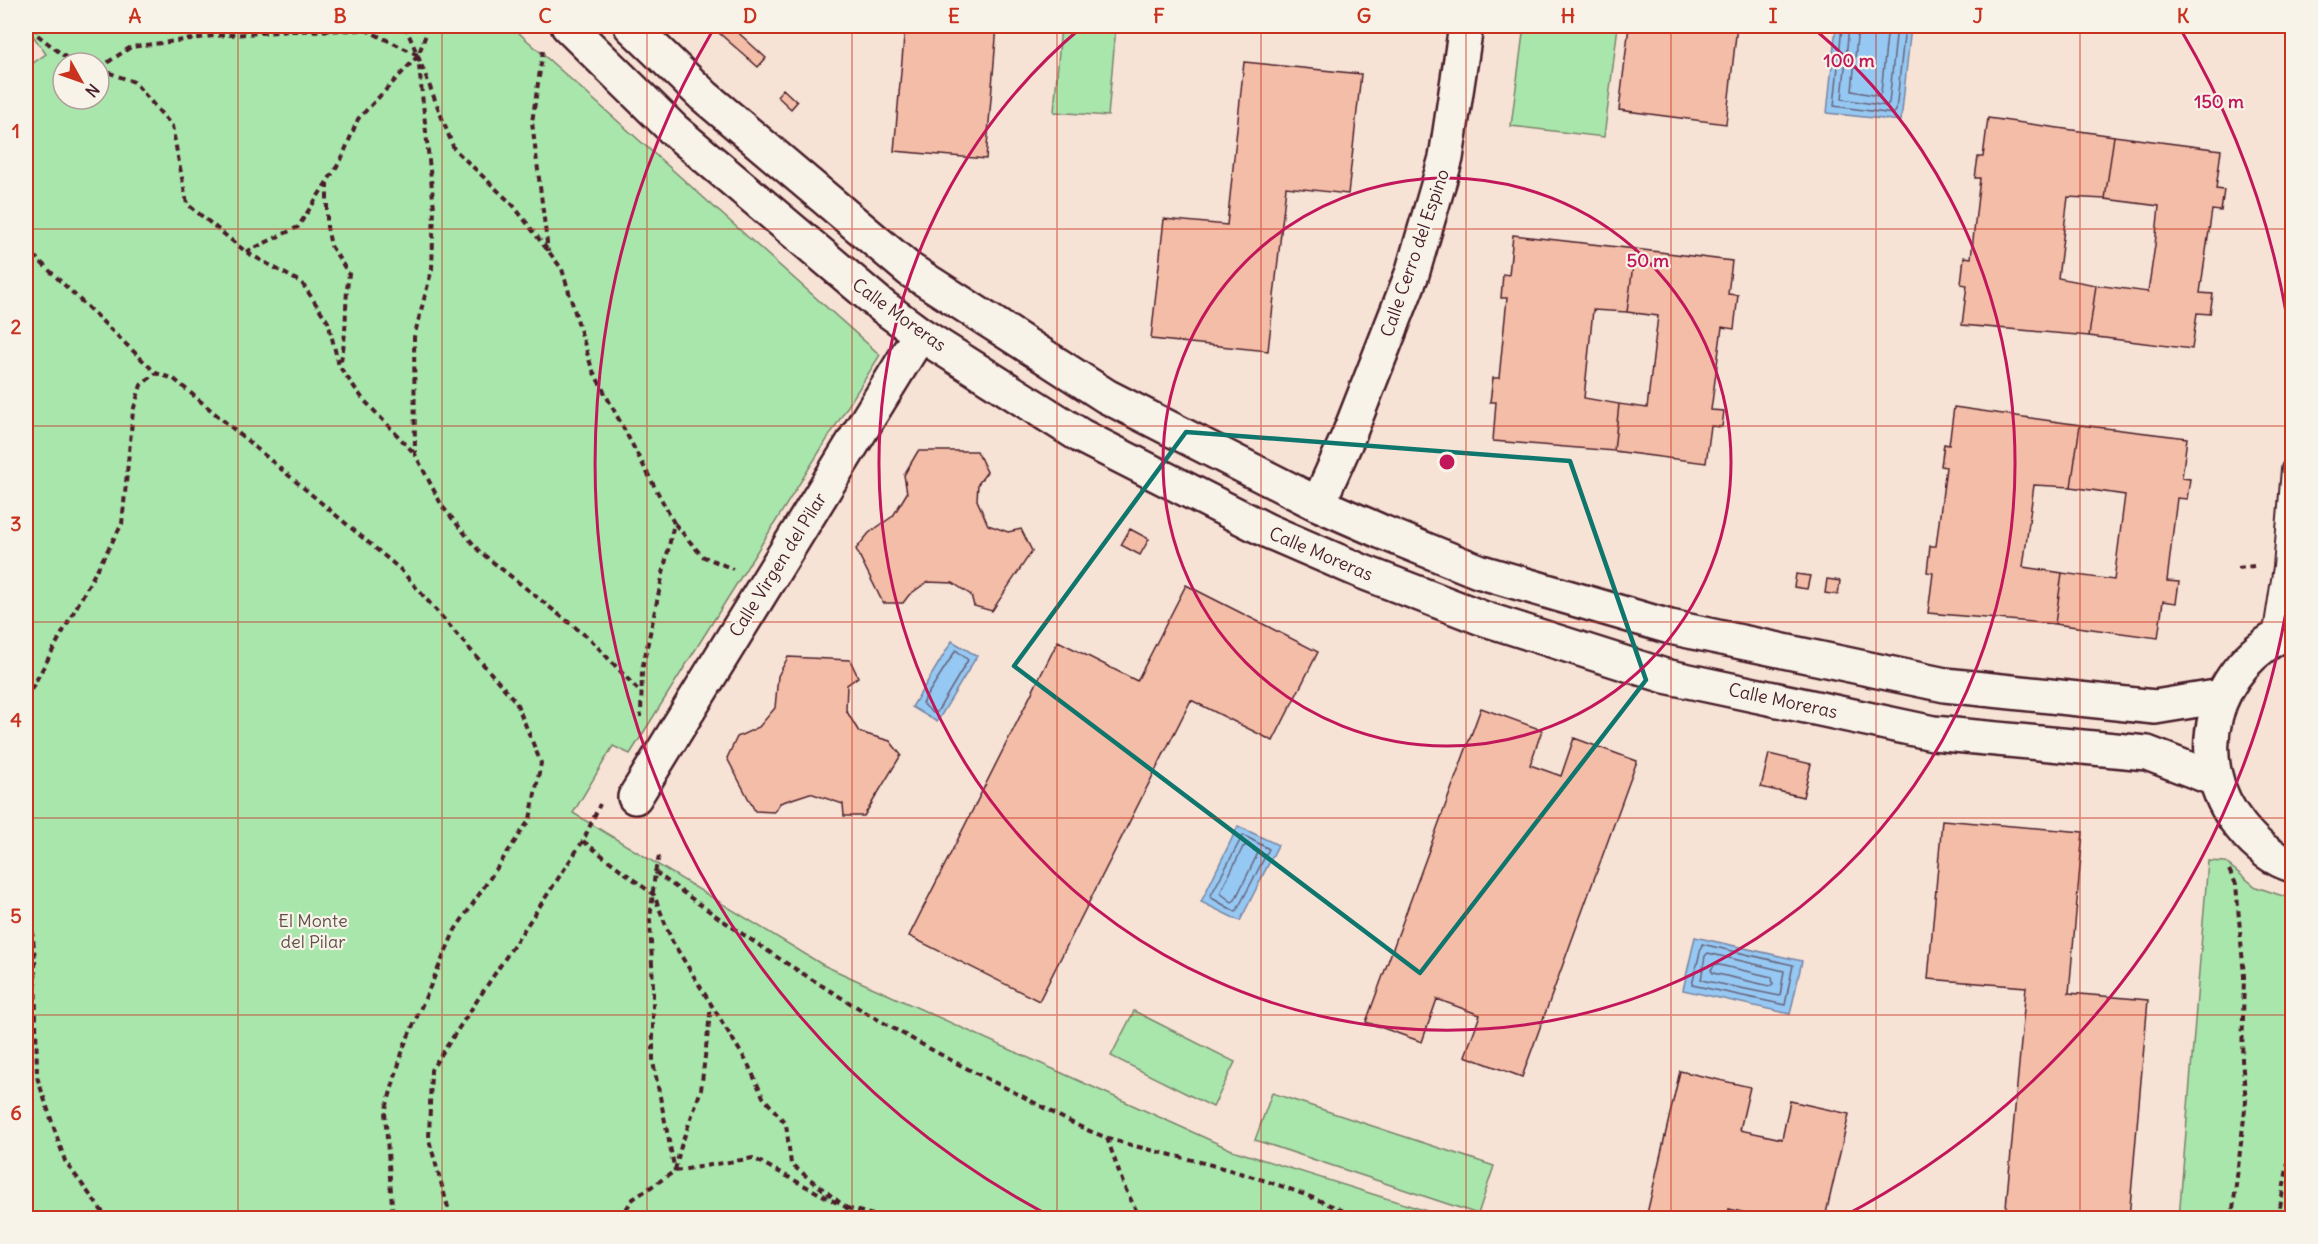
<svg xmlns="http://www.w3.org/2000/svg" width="2318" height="1244" font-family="Delius,sans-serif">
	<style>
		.green { fill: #a9e6ac; stroke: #7a826c; stroke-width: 1.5; fill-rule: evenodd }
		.water { fill: #95c8f2; stroke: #7784a2; stroke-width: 1.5 }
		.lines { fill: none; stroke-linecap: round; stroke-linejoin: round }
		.shore { stroke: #68637b; stroke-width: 1.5 }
		.building { fill: #f4bda8; stroke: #4a1f2b; stroke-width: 1.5 }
		.lane-casing { stroke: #4a1f2b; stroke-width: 24 }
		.street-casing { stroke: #4a1f2b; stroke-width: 38 }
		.path { stroke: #4a1f2b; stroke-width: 4; stroke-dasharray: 6 4.5; stroke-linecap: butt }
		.lane { stroke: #f7f3e8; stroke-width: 20 }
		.street { stroke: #f7f3e8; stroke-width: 33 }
		.marked { fill: none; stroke: #0f766e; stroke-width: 4.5; stroke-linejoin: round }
		.grid { fill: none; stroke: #c8321e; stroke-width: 1.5; stroke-opacity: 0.55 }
		.ring { fill: none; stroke: #c2185b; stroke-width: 3 }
		.labels { text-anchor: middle; stroke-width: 4.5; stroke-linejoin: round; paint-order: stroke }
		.street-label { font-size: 18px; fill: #4a1f2b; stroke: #f7f3e8 }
		.park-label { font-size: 18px; fill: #62514b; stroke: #f7f3e8 }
		.centre { fill: #c2185b; stroke: #f7f3e8; stroke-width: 3 }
		.ring-label { font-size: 18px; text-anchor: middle; font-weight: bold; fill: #c2185b; stroke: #f7f3e8; stroke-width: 4.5; stroke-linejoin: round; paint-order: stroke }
		.neatline { fill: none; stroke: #c8321e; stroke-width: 2 }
		.grid-label { font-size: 20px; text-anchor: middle; font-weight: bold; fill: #c8321e }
	</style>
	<rect width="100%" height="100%" fill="#f6e3d5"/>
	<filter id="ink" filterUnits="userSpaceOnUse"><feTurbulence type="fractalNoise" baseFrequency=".0167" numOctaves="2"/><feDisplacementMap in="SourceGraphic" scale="12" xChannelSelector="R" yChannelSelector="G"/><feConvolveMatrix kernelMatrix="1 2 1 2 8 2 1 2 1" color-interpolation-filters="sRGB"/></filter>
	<g filter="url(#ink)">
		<path class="green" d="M26,26H511L880,355L630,754L613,746L573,813L823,965L1232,1150L1449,1218H26V68L46,54ZM63,63H99V99H63Z
			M1061,26H1116L1108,116L1054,112Z
			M1524,26H1618L1604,137L1511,126Z
			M2208,861L2225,862L2256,887L2292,899V1218H2179Z
			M1134,1011L1235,1062L1213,1107L1111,1056Z
			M1272,1093L1494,1166L1478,1214L1255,1140Z"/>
		<path class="water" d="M1836,26H1911L1901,121L1827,113Z
			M952,641L977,656L937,722L912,707Z
			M1238,826L1278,845L1240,921L1201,902Z
			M1695,937L1802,961L1790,1014L1683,990Z"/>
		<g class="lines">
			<path class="shore" d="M1842,26L1834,106L1893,114L1896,111L1905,26
				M1849,26L1842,99L1886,106L1889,103L1897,26
				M1858,26L1852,91L1878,96L1881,93L1888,26
				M956,650L968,660L937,712L933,713L922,703Z
				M1243,835L1269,849L1236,912L1210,897Z
				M1247,845L1258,853L1235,900L1232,902L1220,893L1243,847Z
				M1702,944L1793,965L1785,1005L1692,985Z
				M1708,953L1784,971L1780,996L1701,980L1705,956Z
				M1715,964L1772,977L1773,984L1770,986L1713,973L1711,970Z"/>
		</g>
		<path class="building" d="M711,26H731L766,58L758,67Z
			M905,26H997L986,159L894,151Z
			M1629,26H1737L1726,124L1619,110Z
			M1244,62L1361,74L1348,194L1286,187L1268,351L1151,339L1164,219L1227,225Z
			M783,89L797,102L791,109L777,96Z
			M1988,118L2114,136L2105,199L2068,197L2058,278L2096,285L2089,336L1962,325L1967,285L1961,284L1964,257L1971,258L1980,178H1975L1978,157H1983Z
			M2114,136L2221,150L2216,189L2224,190L2221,211L2212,210L2200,293L2213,294L2210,314L2197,313L2192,349L2089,336L2096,285L2148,292L2155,245L2159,206L2105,199Z
			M1513,235L1635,249L1627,312L1593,310L1584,398L1619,404L1614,451L1493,441L1496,402H1490L1493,378H1499L1507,298H1501L1503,274L1509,275Z
			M1635,249L1732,261L1728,294L1738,295L1734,329L1722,327L1711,410L1724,411L1722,427L1711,426L1706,463L1614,451L1619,404L1647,408L1658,316L1627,312Z
			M1954,407L2080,425L2071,487L2034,485L2023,567L2062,573L2055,624L1928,613L1933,573L1927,572L1930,546H1936L1946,467L1941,466L1944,444L1949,445Z
			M2080,425L2187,438L2182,478L2190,479L2187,499L2177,498L2167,581L2179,582L2176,603L2163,601L2158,638L2055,624L2062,573L2114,580L2125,495L2071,487Z
			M918,451H977L987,472L978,484L977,500L988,525L1008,532L1021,529L1032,551L992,611L974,606L971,595L953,583L927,582L909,595L903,603H883L856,549L869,533L893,516L907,493L904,475Z
			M1130,529L1149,539L1140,555L1121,545Z
			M1796,574L1810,576L1807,589L1794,587Z
			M1827,579L1840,581L1838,595L1825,593Z
			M1186,585L1318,652L1273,741L1191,700L1039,1001L909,936L1058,641L1137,681Z
			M788,657L850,660L858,677L847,685L846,710L859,732L890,741L901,755L864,816H844L843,804L810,793L780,803L774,812L755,811L727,758L737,737L759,727L775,708L778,676Z
			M1481,708L1542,730L1530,765L1561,776L1574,738L1637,761L1522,1077L1465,1056L1480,1015L1437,999L1422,1042L1366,1022Z
			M1769,754L1811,764L1803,797L1761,787Z
			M1942,820L2083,832L2069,993L2148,1000L2129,1218H2005L2026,987L1928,979Z
			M1680,1071L1750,1087L1740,1130L1782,1139L1790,1101L1849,1114L1825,1218H1767L1729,1209L1727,1218H1646Z"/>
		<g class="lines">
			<defs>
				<path id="lane" d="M2273,638L2284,567L2292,469"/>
				<path id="street" d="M568,26L674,130L882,306L920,334L1081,436L1268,531L1363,572L1482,618L1665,676L1933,733L2147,753L2215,779
					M631,26L704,96L910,270L1106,396L1318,504L1382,532L1478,571L1670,627L1945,685L2155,707L2222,696
					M1318,504L1348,437L1412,274L1446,158L1466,26
					M2292,630C2213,663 2185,759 2241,827C2254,843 2272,859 2292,865
					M635,797L920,334"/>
			</defs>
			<use href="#lane" class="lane-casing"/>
			<use href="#street" class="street-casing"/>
			<path class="path" d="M37,26L35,33L68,59L82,63
				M405,26L418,56L434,208L432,269L414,337L415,454L442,506L479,551L591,640L640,692
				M429,26L418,56L454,149L513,205L562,269L592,369L674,523L642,670L641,717
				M543,51L532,122L548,251
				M99,68L131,47L214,36L292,31L366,30L418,55
				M99,69L134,82L172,126L187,204L246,252L302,283L328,322L339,366L363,399L415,454
				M327,183V227L331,246L349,274C344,304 348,334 340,364
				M26,248L156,373L174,379L400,569L516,702L541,763L530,819L455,930L404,1046L385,1112L393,1218
				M246,252L298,227L341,160L358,119L418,56
				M675,524L702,556L733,569
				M2238,568L2254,566
				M26,699L122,524L133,411L141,385L156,373
				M583,841L654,895L672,941L748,1064L763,1097L786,1124L791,1164L848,1209L847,1218
				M659,856L655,872L650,920L653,987V1062L675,1171
				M26,867L35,959L37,1077L65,1161L107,1218
				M2229,870L2236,884L2244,976L2242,1060L2246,1101L2232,1218
				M655,872C769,956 886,1030 1014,1092C1044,1107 1075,1127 1108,1138C1137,1148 1170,1154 1200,1162C1254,1176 1308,1193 1358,1218
				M1107,1138L1124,1186L1140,1218
				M675,1170L681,1146L701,1090L711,1006
				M847,1208L884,1218
				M451,1218L429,1140L431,1070L583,841L600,804
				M620,1218L633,1199L675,1171L753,1158L837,1203
				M2278,1218L2292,1141"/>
			<use href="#lane" class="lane"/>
			<use href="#street" class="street"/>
		</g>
	</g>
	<path class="marked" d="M1186,432L1570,461L1646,680L1420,973L1014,666Z"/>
	<path class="grid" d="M238,26V1218M442,26V1218M647,26V1218M852,26V1218M1057,26V1218M1261,26V1218M1466,26V1218M1671,26V1218M1876,26V1218M2080,26V1218M26,229H2292M26,426H2292M26,622H2292M26,818H2292M26,1015H2292"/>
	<g class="ring">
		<circle cx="1447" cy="462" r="284"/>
		<path d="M1812 27A568 568 0 1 1 1082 27"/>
		<path d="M2292 573A852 852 0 0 1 1840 1218M1054 1218A852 852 0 0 1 713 30M2181 30A852 852 0 0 1 2292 351"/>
	</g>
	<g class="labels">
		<g class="street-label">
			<text transform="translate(1415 253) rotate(-71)" y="6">Calle Cerro del Espino</text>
			<text transform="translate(899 315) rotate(36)" y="6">Calle Moreras</text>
			<text transform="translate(1321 554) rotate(23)" y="6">Calle Moreras</text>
			<text transform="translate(778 565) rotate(-58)" y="6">Calle Virgen del Pilar</text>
			<text transform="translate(1783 701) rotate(12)" y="6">Calle Moreras</text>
		</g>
		<g class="park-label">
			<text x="313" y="927">El Monte<tspan x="313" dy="21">del Pilar</tspan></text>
		</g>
	</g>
	<circle cx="1447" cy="462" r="9" class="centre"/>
	<g class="ring-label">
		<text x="1849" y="67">100 m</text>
		<text x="2219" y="108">150 m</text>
		<text x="1648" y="267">50 m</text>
	</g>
	<rect width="2318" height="1244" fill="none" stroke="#f7f3e8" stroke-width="66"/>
	<g transform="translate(81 81) rotate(130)"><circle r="28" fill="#f7f3e8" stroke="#b29e9c" stroke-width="1.5"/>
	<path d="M0-4.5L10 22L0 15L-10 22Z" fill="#c8321e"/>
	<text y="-9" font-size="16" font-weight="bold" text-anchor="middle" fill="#4a1f2b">N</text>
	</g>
	<rect x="33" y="33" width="2252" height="1178" class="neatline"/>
	<g class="grid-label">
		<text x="135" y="23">A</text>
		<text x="340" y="23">B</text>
		<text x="545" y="23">C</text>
		<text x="750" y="23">D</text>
		<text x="954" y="23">E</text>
		<text x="1159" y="23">F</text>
		<text x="1364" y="23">G</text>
		<text x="1568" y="23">H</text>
		<text x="1773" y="23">I</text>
		<text x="1978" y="23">J</text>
		<text x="2183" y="23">K</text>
		<text x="16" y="138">1</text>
		<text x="16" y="334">2</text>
		<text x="16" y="531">3</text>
		<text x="16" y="727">4</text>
		<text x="16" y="923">5</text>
		<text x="16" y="1120">6</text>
	</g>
</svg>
